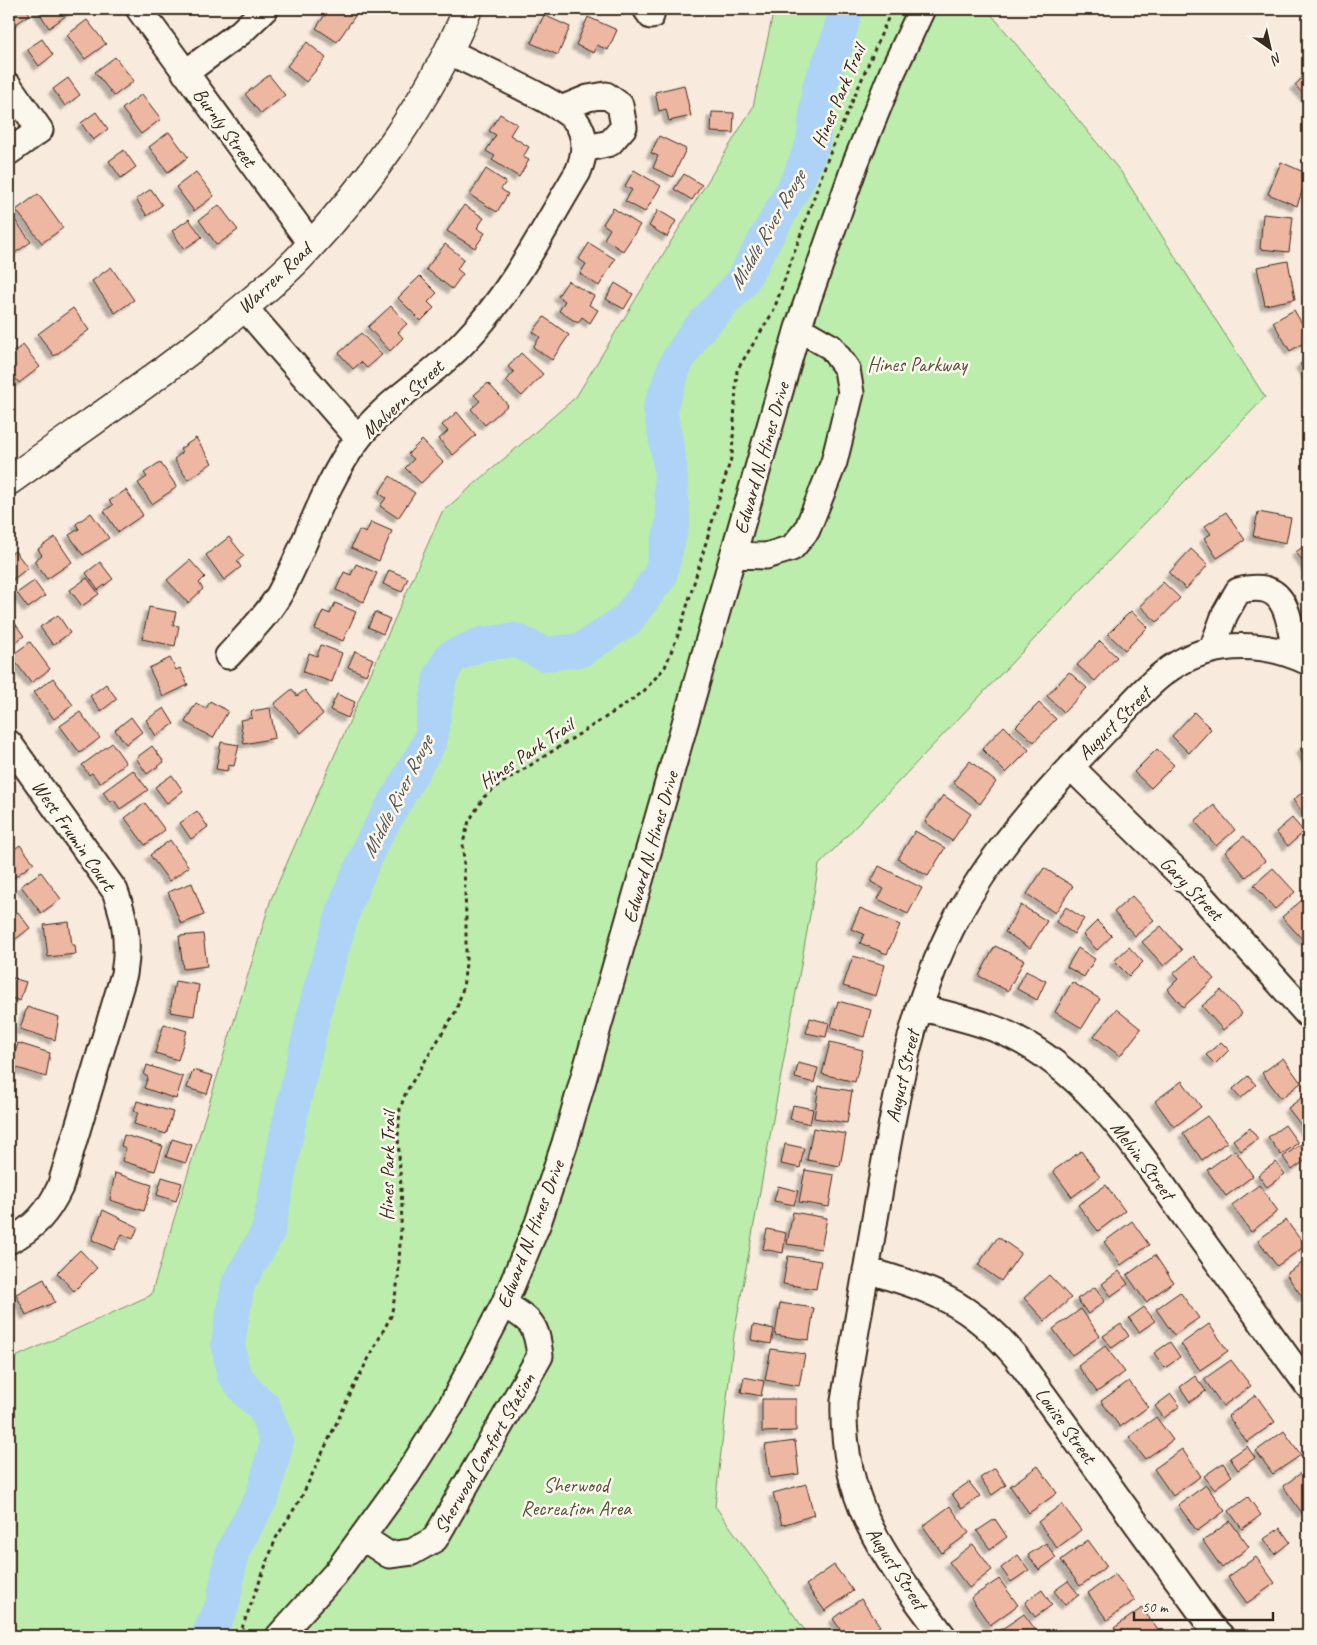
<svg xmlns="http://www.w3.org/2000/svg" width="1317" height="1645" font-family="Caveat,sans-serif">
	<style>
		.green { fill: #bcedac; stroke: #7c8c65 }
		.lines { fill: none; stroke-linecap: round; stroke-linejoin: round }
		.river { stroke: #aed3f7; stroke-width: 34 }
		.building { fill: #edb7a2; stroke: #3b2a1e; filter: url(#shadow) }
		.minor-casing { stroke: #3b2a1e; stroke-width: 29 }
		.major-casing { stroke: #3b2a1e; stroke-width: 31 }
		.path { stroke: #3b2a1e; stroke-width: 3; stroke-dasharray: 4 4; stroke-linecap: butt }
		.minor { stroke: #fbf7ec; stroke-width: 25 }
		.major { stroke: #fbf7ec; stroke-width: 28 }
		.labels { text-anchor: middle; stroke-width: 5; stroke-linejoin: round; paint-order: stroke }
		.street-label { font-size: 20px; fill: #3b2a1e; stroke: #fbf7ec }
		.park-label { font-size: 20px; fill: #55513a; stroke: #fbf7ec }
		.water-label { font-size: 21px; font-style: italic; fill: #585454; stroke: #fbf7ec }
	</style>
	<defs>
		<filter id="shadow"><feDropShadow dx="-4.5" dy="4.5" stdDeviation="1" flood-color="#0004"/></filter>
	</defs>
	<rect width="100%" height="100%" fill="#f8eadd"/>
	<filter id="ink" filterUnits="userSpaceOnUse"><feTurbulence type="fractalNoise" baseFrequency=".02" numOctaves="2"/><feDisplacementMap in="SourceGraphic" scale="10" xChannelSelector="R" yChannelSelector="G"/><feConvolveMatrix kernelMatrix="1 2 1 2 8 2 1 2 1" color-interpolation-filters="sRGB"/></filter>
	<g filter="url(#ink)">
		<path class="green" d="M774,9H987L1121,172L1265,397L819,865L734,1335L715,1506L809,1636H9V1360L151,1295L271,899L442,512L576,397L753,107Z"/>
		<g class="lines">
			<path class="river" d="M208,1636L223,1604L232,1552L263,1495L277,1441L263,1406L249,1394L233,1373L228,1343L238,1284L268,1232L288,1127L319,993L346,903L372,842L430,741L440,677L451,657L481,644L516,640L544,654L581,650L627,620L660,576L673,521L670,465L660,408L676,363L695,333L741,283L798,180L813,142L819,87L836,45L846,9"/>
		</g>
		<path class="building" d="M9,9H26L30,14L15,25L9,16Z
			M37,9H75L49,28Z
			M329,9H344L355,16L337,42L316,28Z
			M544,15L570,27L558,55L531,43Z
			M588,17L617,30L608,50L597,45L594,53L576,45Z
			M87,20L106,44L85,59L67,35Z
			M42,39L53,55L39,66L27,49Z
			M307,42L326,58L306,82L287,66Z
			M115,57L134,81L114,96L95,72Z
			M1308,72V99L1295,85Z
			M269,75L285,95L261,114L245,94Z
			M68,78L80,95L65,106L53,89Z
			M684,85L691,116L669,121L666,109L659,111L655,92Z
			M142,94L161,119L141,134L122,109Z
			M96,112L108,129L93,140L81,123Z
			M712,112L734,113L733,133L711,132Z
			M500,114L517,124L510,135L529,147L523,157L529,160L519,177L492,160L495,156L486,151L496,135L489,131Z
			M169,132L188,157L168,172L149,147Z
			M659,136L686,149L673,177L653,168L658,156L651,153Z
			M124,150L136,167L121,178L109,161Z
			M1281,162L1308,174L1297,206L1268,194Z
			M486,169L506,182L501,189L508,194L497,212L470,195Z
			M634,170L661,186L645,212L625,201L632,190L625,186Z
			M196,172L214,196L194,211L176,187Z
			M684,174L702,185L692,200L674,189Z
			M151,189L162,205L147,216L136,199Z
			M38,194L63,228L42,243L16,210Z
			M219,205L238,230L217,245L199,220Z
			M464,205L484,218L477,228L485,233L475,248L447,231Z
			M613,208L640,225L623,251L604,239L610,229L603,224Z
			M658,210L676,221L667,237L649,226Z
			M1263,214L1293,217L1289,252L1260,249Z
			M189,219L202,237L184,249L172,231Z
			M15,220L31,242L9,257V224Z
			M589,243L615,259L599,286L580,274L586,264L579,259Z
			M445,244L464,259L457,269L463,274L452,289L426,269Z
			M1288,261L1295,299L1265,305L1257,267Z
			M111,267L134,300L115,313L92,281Z
			M420,276L437,293L428,302L434,308L421,321L398,298Z
			M568,281L594,296L589,305L598,310L590,323L582,317L578,323L559,311L565,301L558,296Z
			M615,283L633,294L624,309L606,299Z
			M391,306L407,324L398,332L403,338L390,351L368,327Z
			M73,308L89,330L54,356L38,334Z
			M1294,310L1308,334V340L1290,351L1273,322Z
			M544,317L569,335L552,360L533,347L540,337L533,332Z
			M361,333L382,355L367,368L361,362L353,369L339,353Z
			M23,345L40,367L19,383L9,369V355Z
			M521,353L543,374L522,396L506,381L514,372L508,367Z
			M1308,358V376L1300,364Z
			M488,383L508,405L485,425L471,409L480,401L474,395Z
			M457,412L476,435L453,455L439,439L448,431L442,425Z
			M196,438L212,463L188,480L174,459L182,453L180,449Z
			M422,440L443,462L421,483L405,468L414,459L408,454Z
			M160,462L177,487L152,504L138,483L147,477L144,473Z
			M390,476L415,493L398,518L380,506L386,498L379,493Z
			M126,490L143,515L118,532L104,511L113,505L109,501Z
			M1226,512L1245,540L1217,558L1204,538L1211,534L1205,526Z
			M1258,512L1291,518L1286,543L1253,536Z
			M91,513L109,538L83,555L69,535L79,529L76,524Z
			M371,522L392,531L379,561L351,548L359,530L366,533Z
			M55,537L72,562L47,579L34,561L42,555L38,549Z
			M229,537L244,556L237,561L241,567L224,580L206,555Z
			M1308,543V568L1296,552Z
			M1191,549L1208,565L1186,589L1169,573Z
			M15,551L28,568L11,581L9,555Z
			M190,560L205,577L199,583L203,589L188,603L167,580Z
			M100,562L113,579L98,590L86,573Z
			M356,564L377,573L364,602L336,590L344,572L351,575Z
			M389,570L408,578L402,592L383,584Z
			M87,578L99,594L82,606L70,590Z
			M34,581L45,596L28,608L17,593Z
			M1163,582L1180,598L1157,622L1140,606Z
			M335,603L356,612L343,641L315,629L323,611L330,614Z
			M149,607L176,612L173,625L179,626L175,646L142,639Z
			M1131,611L1148,627L1125,650L1108,634Z
			M375,612L390,619L383,634L368,627Z
			M9,615L24,636L9,647Z
			M58,615L70,633L53,645L40,627Z
			M1100,641L1117,657L1095,681L1077,665Z
			M30,642L50,669L31,683L11,656Z
			M321,645L342,653L332,682L303,672L309,653L317,656Z
			M355,651L373,659L366,675L348,667Z
			M170,658L176,670L180,668L188,685L163,697L149,668Z
			M1069,672L1087,688L1064,712L1047,696Z
			M53,678L73,705L54,719L34,692Z
			M106,684L117,699L101,711L90,696Z
			M292,689L297,696L305,690L323,714L301,733L274,704Z
			M337,694L355,702L348,718L330,710Z
			M210,701L228,711L213,738L185,722L196,703L206,709Z
			M1039,703L1056,719L1034,742L1016,726Z
			M164,708L174,724L156,736L146,720Z
			M270,708L275,738L244,744L240,720L252,718L251,711Z
			M80,712L100,738L80,753L60,726Z
			M1194,712L1211,729L1189,753L1172,736Z
			M131,717L142,732L126,744L115,730Z
			M1004,726L1029,750L1006,773L982,749Z
			M221,742L239,745L234,766L228,765L227,771L216,769Z
			M112,743L126,763L100,783L92,773L89,775L82,765Z
			M1308,743V761L1300,749Z
			M152,746L164,762L147,774L136,758Z
			M1157,749L1174,765L1151,788L1134,772Z
			M970,761L996,782L980,804L953,782Z
			M133,770L148,790L120,809L114,800L110,802L103,792Z
			M172,775L183,791L167,803L155,787Z
			M1308,788V810L1304,814L1293,800Z
			M943,795L971,814L952,841L925,822Z
			M145,803L165,830L145,845L125,818Z
			M1214,805L1235,830L1216,846L1195,821Z
			M197,811L208,827L191,839L180,823Z
			M1292,818L1304,832L1288,846L1276,832Z
			M915,831L945,848L928,876L898,859Z
			M1244,836L1265,861L1246,877L1225,852Z
			M170,840L189,867L169,881L150,855Z
			M20,845L34,863L9,881V853Z
			M879,866L922,888L908,914L878,899L884,889L871,882Z
			M1044,868L1073,886L1055,913L1027,894Z
			M1273,868L1295,892L1275,909L1254,885Z
			M41,872L61,899L41,913L21,886Z
			M192,883L204,915L181,924L168,892Z
			M1132,896L1154,920L1135,936L1114,912Z
			M1302,900L1308,907V937L1304,941L1282,917Z
			M1021,905L1047,921L1030,948L1005,932Z
			M1066,907L1084,919L1074,934L1056,922Z
			M860,908L900,925L887,954L860,943L864,934L851,929Z
			M18,912L30,928L13,941L9,935V918Z
			M1097,921L1112,936L1097,950L1083,935Z
			M69,922L72,945H75L76,954L48,957L44,925Z
			M1161,926L1182,950L1164,966L1142,942Z
			M203,934L207,966L183,969L179,936Z
			M995,946L1024,960L1008,991L979,976Z
			M1129,947L1143,962L1129,976L1114,961Z
			M1078,948L1095,959L1084,977L1067,967Z
			M853,956L885,965L876,996L843,986Z
			M1194,956L1214,979L1183,1007L1168,989L1178,979L1173,974Z
			M1026,971L1046,981L1037,1000L1017,989Z
			M9,977L26,982L20,1001L9,997Z
			M175,981L199,985L194,1016L170,1012Z
			M1072,982L1100,999L1082,1028L1055,1012Z
			M1221,990L1242,1014L1223,1030L1202,1006Z
			M838,1001L871,1010L864,1037L831,1027Z
			M27,1007L59,1017L55,1040L20,1029Z
			M1116,1009L1141,1029L1120,1056L1094,1036Z
			M810,1018L829,1023L826,1037L806,1033Z
			M164,1024L187,1031L178,1060L155,1053Z
			M830,1042L863,1050L855,1082L822,1074Z
			M1221,1042L1229,1050L1215,1064L1206,1055Z
			M18,1043L50,1053L46,1077L11,1066Z
			M1283,1058L1301,1083L1281,1098L1262,1073Z
			M798,1063L818,1068L814,1083L795,1078Z
			M147,1065L183,1077L176,1099L144,1088L148,1077L144,1075Z
			M193,1070L213,1076L207,1094L187,1088Z
			M1248,1076L1256,1085L1241,1098L1233,1089Z
			M1182,1081L1201,1107L1174,1127L1155,1101Z
			M819,1086L852,1091L847,1123L814,1118Z
			M1308,1093V1132L1307,1133L1288,1108Z
			M137,1101L173,1112L166,1134L134,1124L138,1112L134,1111Z
			M793,1105L813,1109L810,1124L790,1119Z
			M1207,1116L1227,1142L1202,1160L1183,1133Z
			M1285,1125L1298,1143L1281,1155L1268,1137Z
			M813,1128L846,1134L840,1166L807,1160Z
			M1250,1128L1258,1139L1241,1151L1233,1140Z
			M124,1135L163,1146L155,1171L122,1161L126,1148L121,1146Z
			M172,1139L192,1145L186,1163L166,1157Z
			M785,1144L804,1148L800,1168L781,1164Z
			M1301,1144L1308,1158L1292,1170L1283,1157Z
			M1235,1150L1253,1176L1226,1196L1207,1170Z
			M1081,1151L1100,1177L1072,1197L1053,1171Z
			M1276,1162L1285,1174L1267,1187L1258,1175Z
			M805,1170L834,1175L829,1207L799,1202Z
			M115,1173L152,1185L144,1211L110,1200Z
			M162,1177L182,1183L176,1201L157,1195Z
			M1106,1185L1125,1211L1098,1231L1078,1205Z
			M1259,1185L1278,1211L1251,1232L1232,1205Z
			M778,1186L798,1191L794,1205L774,1201Z
			M103,1210L138,1227L133,1239L122,1234L114,1250L92,1240Z
			M793,1212L827,1218L821,1249L787,1244Z
			M1286,1220L1305,1246L1277,1266L1258,1240Z
			M1132,1221L1149,1245L1121,1265L1104,1242Z
			M767,1229L786,1233L783,1253L763,1249Z
			M998,1237L1021,1253L1001,1281L978,1265Z
			M80,1250L97,1268L74,1291L57,1273Z
			M1155,1255L1173,1282L1146,1302L1127,1275Z
			M788,1256L821,1261L816,1289L783,1284Z
			M1308,1259V1294L1303,1298L1286,1274Z
			M1119,1271L1128,1284L1111,1296L1102,1284Z
			M1049,1275L1071,1298L1045,1321L1024,1298Z
			M44,1279L55,1302L26,1315L16,1294Z
			M1095,1287L1105,1301L1088,1314L1077,1299Z
			M1180,1292L1199,1318L1174,1335L1156,1309Z
			M780,1303L814,1308L809,1340L775,1335Z
			M1144,1307L1155,1321L1139,1332L1129,1318Z
			M1081,1309L1100,1336L1072,1355L1053,1329Z
			M1121,1324L1129,1336L1112,1348L1103,1336Z
			M1209,1324L1228,1351L1200,1370L1181,1344Z
			M753,1325L774,1329L771,1344L751,1340Z
			M1170,1342L1180,1357L1165,1368L1154,1353Z
			M1105,1346L1125,1372L1097,1392L1078,1366Z
			M771,1349L805,1354L799,1386L765,1380Z
			M1231,1360L1251,1386L1223,1406L1204,1379Z
			M1195,1376L1206,1391L1190,1402L1180,1387Z
			M744,1377L764,1381L761,1396L741,1392Z
			M1129,1381L1148,1407L1120,1427L1101,1401Z
			M1171,1394L1180,1406L1164,1418L1155,1406Z
			M1256,1395L1275,1422L1247,1442L1228,1416Z
			M762,1399H796V1431L762,1432Z
			M1156,1417L1173,1440L1145,1459L1129,1437Z
			M1284,1431L1301,1455L1273,1474L1256,1451Z
			M795,1441L799,1474L770,1478L765,1445Z
			M1247,1446L1255,1458L1238,1470L1230,1458Z
			M1182,1449L1201,1476L1173,1496L1154,1469Z
			M1223,1463L1232,1476L1214,1489L1204,1476Z
			M1038,1466L1057,1493L1029,1513L1010,1486Z
			M995,1468L1006,1485L992,1495L980,1478Z
			M1308,1468V1509L1302,1513L1283,1486Z
			M969,1482L980,1496L962,1509L952,1494Z
			M806,1484L814,1515L782,1525L773,1493Z
			M1206,1485L1225,1511L1197,1531L1178,1505Z
			M1248,1497L1261,1515L1242,1529L1229,1511Z
			M1062,1504L1081,1530L1057,1548L1038,1522Z
			M950,1506L969,1533L942,1553L923,1526Z
			M995,1519L1007,1537L990,1549L977,1531Z
			M1230,1521L1249,1547L1222,1568L1203,1541Z
			M1280,1528L1290,1542L1275,1554L1264,1539Z
			M1088,1540L1107,1566L1080,1586L1061,1560Z
			M1046,1543L1056,1558L1039,1570L1028,1555Z
			M973,1544L992,1570L969,1588L949,1562Z
			M1018,1555L1029,1570L1011,1582L1001,1568Z
			M1256,1557L1275,1583L1247,1603L1228,1577Z
			M834,1565L853,1591L825,1611L806,1585Z
			M1115,1574L1135,1600L1107,1620L1088,1593Z
			M999,1579L1018,1605L990,1625L971,1598Z
			M1068,1581L1079,1595L1065,1605L1054,1591Z
			M1042,1590L1052,1605L1035,1617L1025,1602Z
			M861,1599L880,1626L866,1636H845L833,1619Z
			M1142,1608L1161,1634L1158,1636H1120L1114,1628Z
			M1024,1614L1040,1636H1003L999,1631Z"/>
		<g class="lines">
			<defs>
				<path id="minor" d="M139,9L311,244
					M646,9L651,16
					M185,73L241,32L265,9
					M9,86L40,130L9,152
					M561,109L588,98L606,95L620,105L624,127L610,143L584,149
					M244,307L358,438
					M734,555L766,556L792,548L807,530L834,462L851,393L847,369L831,347L798,328
					M1212,649L1225,614L1238,591C1288,577 1289,618 1295,656
					M228,656C246,636 266,617 279,595C307,545 322,487 357,440C386,400 432,377 465,341C512,292 543,230 578,172C585,155 588,137 576,121C561,102 474,65 448,51
					M9,743L115,891C126,920 129,944 124,974L60,1187C48,1213 34,1228 9,1241
					M1071,767L1194,888L1308,1015
					M919,1007C955,1017 990,1023 1023,1042C1095,1083 1141,1155 1188,1221C1228,1276 1268,1331 1308,1386
					M866,1270C932,1289 971,1303 1016,1357L1210,1625L1221,1636
					M362,1537L389,1555L412,1552L435,1539L540,1356C536,1323 532,1321 504,1304
					M279,1636L335,1574L362,1537L407,1475L452,1404L504,1304L538,1223L565,1143L798,328L856,162L892,73L922,9
					M943,1636C885,1558 841,1504 844,1401C856,1330 868,1259 880,1189C896,1095 912,1002 957,917C997,843 1055,783 1113,723C1132,703 1153,678 1177,664C1218,640 1267,642 1308,662"/>
				<path id="major" d="M9,481C81,429 156,379 225,323C250,302 277,281 299,258C368,186 429,100 468,9"/>
			</defs>
			<use href="#minor" class="minor-casing"/>
			<use href="#major" class="major-casing"/>
			<path class="path" d="M239,1636L276,1538L301,1498L354,1386L391,1316L398,1281L402,1206L398,1136L400,1109L406,1092L456,1011L463,988L466,963V916L463,843L469,821L484,797L496,787L617,710L643,692L665,667L680,630L732,455L737,370L773,312L828,158L892,9"/>
			<use href="#minor" class="minor"/>
			<use href="#major" class="major"/>
		</g>
	</g>
	<g class="labels">
		<g class="street-label">
			<text transform="translate(838 96) rotate(-67)" y="7">Hines Park Trail</text>
			<text transform="translate(225 127) rotate(54)" y="7">Burnly Street</text>
			<text transform="translate(274 278) rotate(-43)" y="7">Warren Road</text>
			<text transform="translate(402 399) rotate(-43)" y="7">Malvern Street</text>
			<text transform="translate(761 458) rotate(-74)" y="7">Edward N. Hines Drive</text>
			<text transform="translate(1114 723) rotate(-45)" y="7">August Street</text>
			<text transform="translate(526 753) rotate(-34)" y="7">Hines Park Trail</text>
			<text transform="translate(74 835) rotate(55)" y="7">West Frumin Court</text>
			<text transform="translate(650 847) rotate(-74)" y="7">Edward N. Hines Drive</text>
			<text transform="translate(1192 888) rotate(46)" y="7">Gary Street</text>
			<text transform="translate(902 1076) rotate(-77)" y="7">August Street</text>
			<text transform="translate(1143 1160) rotate(53)" y="7">Melvin Street</text>
			<text transform="translate(387 1166) rotate(-89)" y="7">Hines Park Trail</text>
			<text transform="translate(530 1234) rotate(-69)" y="7">Edward N. Hines Drive</text>
			<text transform="translate(1066 1425) rotate(54)" y="7">Louise Street</text>
			<text transform="translate(484 1453) rotate(-60)" y="7">Sherwood Comfort Station</text>
			<text transform="translate(897 1568) rotate(57)" y="7">August Street</text>
		</g>
		<g class="park-label">
			<text x="917" y="371">Hines Parkway</text>
			<text x="576" y="1492">Sherwood<tspan x="576" dy="23">Recreation Area</tspan></text>
		</g>
		<g class="water-label">
			<text transform="translate(767 230) rotate(-60)" y="7">Middle River Rouge</text>
			<text transform="translate(397 797) rotate(-63)" y="7">Middle River Rouge</text>
		</g>
	</g>
	<rect width="1317" height="1645" fill="none" stroke="#fbf7ec" stroke-width="30"/>
	<rect x="15" y="15" width="1287" height="1615" fill="none" stroke="#3b2a1e" stroke-width="2" filter="url(#ink)"/>
	<g transform="translate(1270 48) rotate(146)" stroke="#fbf7ec" stroke-width="4" paint-order="stroke">
	<path d="M0-4L9 19L0 12L-9 19Z" fill="#3b2a1e"/>
	<text y="-8" font-size="14" font-weight="bold" text-anchor="middle" fill="#3b2a1e">N</text>
	</g>
	<path d="M1134 1612v8h139v-8" fill="none" stroke="#3b2a1e" stroke-width="2.5"/>
	<text x="1142" y="1612" font-size="15" fill="#3b2a1e" stroke="#fbf7ec" stroke-width="4" paint-order="stroke">50 m</text>
</svg>
